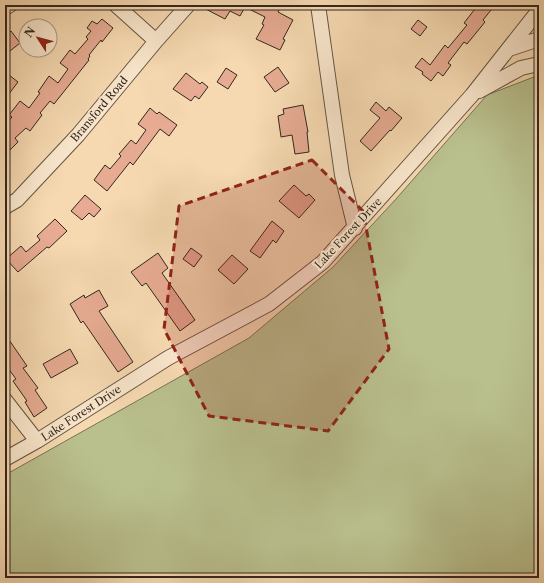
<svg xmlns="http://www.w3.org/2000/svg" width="544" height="583" font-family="'Libre Caslon Text',serif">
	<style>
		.green { fill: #b9c08e; stroke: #767456 }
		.building { fill: #e6ab92; stroke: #33271e }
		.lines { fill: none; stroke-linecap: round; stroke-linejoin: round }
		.minor-casing { stroke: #645443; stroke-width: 16 }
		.minor { stroke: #f9e6cc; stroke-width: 14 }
		.marked { fill: #8f2418; fill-opacity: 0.2; stroke: #8f2418; stroke-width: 3; stroke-dasharray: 8 5; stroke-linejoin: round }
		.labels { text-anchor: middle; stroke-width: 4; stroke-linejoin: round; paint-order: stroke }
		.street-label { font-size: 11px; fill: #33271e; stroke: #f9e6cc }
	</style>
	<rect width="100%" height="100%" fill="#f6d9b1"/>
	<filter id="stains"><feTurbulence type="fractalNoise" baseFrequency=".005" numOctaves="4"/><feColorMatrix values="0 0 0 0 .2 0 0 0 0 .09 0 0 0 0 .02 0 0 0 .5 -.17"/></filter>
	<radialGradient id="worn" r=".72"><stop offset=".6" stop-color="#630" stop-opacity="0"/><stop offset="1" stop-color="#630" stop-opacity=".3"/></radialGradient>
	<path class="green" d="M539,75V578H5V475L249,338L333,267L396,199L487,95Z"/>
	<path class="building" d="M198,5H282L278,12L293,20L283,39L285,40L280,50L256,39L264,25L262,24L265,17L245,7L240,16L230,11L225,19Z
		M478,5H495L483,20L485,22L467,44L464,42L448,63L451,65L443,76L438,72L431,81L422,74L423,72L415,67L422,58L430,65L445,45L448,48L467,25L464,23Z
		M102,19L113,28L102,42L101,40L89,55L90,56L88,59L89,60L54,104L50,101L40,113L42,115L30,131L26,128L15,138L18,142L5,155V125L12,117L9,115L20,101L29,108L40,93L38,92L49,76L58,83L68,69L60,63L70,50L75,54L88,39L86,37L91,31L87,28L92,21L97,24Z
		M418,20L427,27L420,36L411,29Z
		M11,31L20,43L5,55V36Z
		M278,67L289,83L275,92L264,77Z
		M226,68L237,75L228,89L217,82Z
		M186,73L200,84L202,82L208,87L199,99L195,96L191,101L173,89Z
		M9,75L18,82L5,99V80Z
		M376,102L386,111L389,107L402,118L391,131L390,130L371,151L360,141L380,118L370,110Z
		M303,105L308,132H307L309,152L295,154L292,135L281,137L278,116L284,114L283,109Z
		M150,108L157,114L159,112L177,125L169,136L160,129L133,165L130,162L107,191L94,180L105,165L110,169L121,156L119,154L131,140L136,144L146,130L138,124Z
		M294,185L306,196L309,194L315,200L299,218L279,201Z
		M85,195L101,209L94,217L89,213L82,220L71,211Z
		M55,219L67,231L49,248L47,247L18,272L6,259L21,246L26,252L40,240L37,236Z
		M272,221L284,231L276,243L273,240L260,258L250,251Z
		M191,248L202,256L194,267L183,259Z
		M158,253L168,268L162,273L195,320L180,331L146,283L142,286L131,272Z
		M232,255L248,269L234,284L218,270Z
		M99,290L108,306L99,311L133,362L118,372L83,321L81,323L70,304L84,295L85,298Z
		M5,334L27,366L23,368L38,388L35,390L47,408L34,417L25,402L27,401L13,381L16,379L5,364Z
		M70,349L78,363L51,378L43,364Z"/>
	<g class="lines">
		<defs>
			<path id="minor" d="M116,5L156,41
				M318,5L342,175L355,228
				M5,8L10,5
				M509,49L539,39
				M479,91L521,68L539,64
				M5,207L17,200L78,135L156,41L188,5
				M5,400L37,441
				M5,459L37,441L168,358L269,304L323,262L472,95L539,10"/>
		</defs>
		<use href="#minor" class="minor-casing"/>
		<use href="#minor" class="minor"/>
	</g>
	<path class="marked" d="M312,160L363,211L389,349L328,431L209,416L164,329L179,206Z"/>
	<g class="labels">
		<g class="street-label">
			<text transform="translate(99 109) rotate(-50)" y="4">Bransford Road</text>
			<text transform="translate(348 233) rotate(-47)" y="4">Lake Forest Drive</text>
			<text transform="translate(81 413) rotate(-33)" y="4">Lake Forest Drive</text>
		</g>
	</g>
	<rect width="544" height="583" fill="none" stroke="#f6d9b1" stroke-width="20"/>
	<rect x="6" y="6" width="532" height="571" fill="none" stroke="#33271e" stroke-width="2"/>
	<rect x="10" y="10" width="524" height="563" fill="none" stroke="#33271e"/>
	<g transform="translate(38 38) rotate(306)"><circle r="19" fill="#f9e6cc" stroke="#aa9a86"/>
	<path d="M0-3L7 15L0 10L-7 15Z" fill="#8f2418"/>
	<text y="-6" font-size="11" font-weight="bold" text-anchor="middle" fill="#33271e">N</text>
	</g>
	<rect width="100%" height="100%" filter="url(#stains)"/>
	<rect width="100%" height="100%" fill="url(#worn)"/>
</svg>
